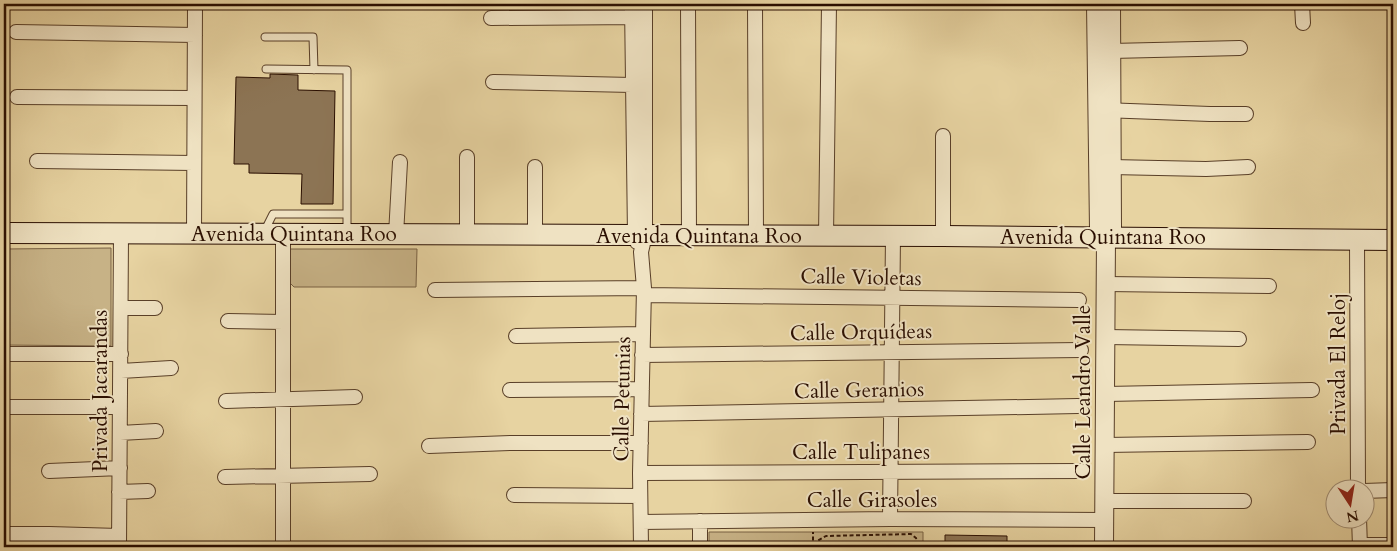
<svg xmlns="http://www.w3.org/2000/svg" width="1397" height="551" font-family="Cardo,serif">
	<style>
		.green { fill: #c7b286; stroke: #786043 }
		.building { fill: #8c7454; stroke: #2a0e00 }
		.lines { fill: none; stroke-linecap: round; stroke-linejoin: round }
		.service-casing { stroke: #593f28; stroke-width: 9 }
		.minor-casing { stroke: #593f28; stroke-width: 16 }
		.tertiary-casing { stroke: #593f28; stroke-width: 20 }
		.secondary-casing { stroke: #2a0e00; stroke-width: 22 }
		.path { stroke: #2a0e00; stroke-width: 2; stroke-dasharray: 4 2.5; stroke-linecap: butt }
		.service { stroke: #efe2c2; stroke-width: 7 }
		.minor { stroke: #efe2c2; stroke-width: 14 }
		.tertiary { stroke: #efe2c2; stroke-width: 18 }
		.secondary { stroke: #efe2c2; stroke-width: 20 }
		.labels { text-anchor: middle; stroke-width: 4; stroke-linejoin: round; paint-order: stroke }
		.street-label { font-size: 21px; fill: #2a0e00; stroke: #efe2c2 }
	</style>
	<rect width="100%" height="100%" fill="#e7d3a1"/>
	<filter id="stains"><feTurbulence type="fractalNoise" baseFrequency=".004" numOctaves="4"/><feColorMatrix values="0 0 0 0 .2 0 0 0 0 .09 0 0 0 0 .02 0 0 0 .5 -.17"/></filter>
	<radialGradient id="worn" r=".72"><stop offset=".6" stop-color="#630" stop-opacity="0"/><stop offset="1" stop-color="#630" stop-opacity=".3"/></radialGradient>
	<path class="green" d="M111,248V346L4,345V249Z
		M289,249H417L416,287H294L289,282Z
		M709,532H923V547H709Z"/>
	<path class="building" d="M270,74L298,75V90L335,91L333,204H301L302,174L249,173V164H234L236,77L270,78Z
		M945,535L1007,536V547H945Z"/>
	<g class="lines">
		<defs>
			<path id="service" d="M265,37H313L314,70
				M266,69L347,70V232
				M264,232L273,214H347"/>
			<path id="minor" d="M632,4L635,236L637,242
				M688,4L689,236
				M755,4L756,236
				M1302,4L1303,23
				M491,18L640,17
				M16,32L195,35
				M1111,51L1240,48
				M493,82L632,85
				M17,97L194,98
				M1103,110L1210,114H1246
				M943,136V236
				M467,157V235
				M37,161L194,163
				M535,167V235
				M1111,167L1206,169L1248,167
				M194,234L195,4
				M396,235L400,162
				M826,236L829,4
				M1357,239L1358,488
				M1106,284L1269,286
				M435,290L644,288
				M644,295L1079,300
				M121,308H155
				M228,321L283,322
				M516,336L643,334
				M1106,337L1239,339
				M4,354H121
				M642,355L1081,350
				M121,371L171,368
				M510,390L642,389
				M1106,394L1312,390
				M226,401L355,397
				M4,407H120
				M641,414L1078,406
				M120,433L156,431
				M1105,445L1308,442
				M429,446L511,443H641
				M49,471L120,468
				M640,473L1082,471
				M225,477L370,474
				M1364,491L1393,490
				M119,492L148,491
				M514,495L640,496
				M1105,501H1244
				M1359,518L1360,547
				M890,519L893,236
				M641,522L890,519L1105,520
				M4,534H49L119,536
				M1360,545H1393
				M119,547L121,234
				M283,547V235
				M641,547L640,473L644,288L641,252L645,235V4
				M700,547V521"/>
			<path id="tertiary" d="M1096,4L1099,229L1106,238
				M1104,547L1106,238L1112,229L1111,4"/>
			<path id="secondary" d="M4,233L943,236L1393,240"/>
		</defs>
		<use href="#service" class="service-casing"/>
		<use href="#minor" class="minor-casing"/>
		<use href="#tertiary" class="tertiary-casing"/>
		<use href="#secondary" class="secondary-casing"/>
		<path class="path" d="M714,547L716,545C725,543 743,541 750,547
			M807,547L826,536L911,534L916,538L918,547
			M813,547V532"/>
		<use href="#service" class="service"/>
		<use href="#minor" class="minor"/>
		<use href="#tertiary" class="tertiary"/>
		<use href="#secondary" class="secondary"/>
	</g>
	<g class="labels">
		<g class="street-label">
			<text x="294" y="241">Avenida Quintana Roo</text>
			<text x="699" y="243">Avenida Quintana Roo</text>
			<text x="1103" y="244">Avenida Quintana Roo</text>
			<text transform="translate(861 277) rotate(1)" y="7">Calle Violetas</text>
			<text transform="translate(861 332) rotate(-1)" y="7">Calle Orquídeas</text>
			<text transform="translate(1338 364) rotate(-90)" y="7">Privada El Reloj</text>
			<text transform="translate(859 390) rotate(-1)" y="7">Calle Geranios</text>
			<text transform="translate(100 391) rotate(-90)" y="7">Privada Jacarandas</text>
			<text transform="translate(1083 392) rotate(-90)" y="7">Calle Leandro Valle</text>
			<text transform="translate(622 399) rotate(-89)" y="7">Calle Petunias</text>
			<text x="861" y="459">Calle Tulipanes</text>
			<text x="872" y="507">Calle Girasoles</text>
		</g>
	</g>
	<rect width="1397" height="551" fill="none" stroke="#e7d3a1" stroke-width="20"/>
	<rect x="5" y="5" width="1387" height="541" fill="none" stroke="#2a0e00" stroke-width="2.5"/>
	<rect x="10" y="10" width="1377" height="531" fill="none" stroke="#2a0e00"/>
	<g transform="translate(1350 504) rotate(168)"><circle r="24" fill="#efe2c2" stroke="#a08d74"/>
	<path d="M0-4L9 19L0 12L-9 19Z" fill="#8f2418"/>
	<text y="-8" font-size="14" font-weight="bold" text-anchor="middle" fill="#2a0e00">N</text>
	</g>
	<rect width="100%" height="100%" filter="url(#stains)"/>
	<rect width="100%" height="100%" fill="url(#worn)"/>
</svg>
